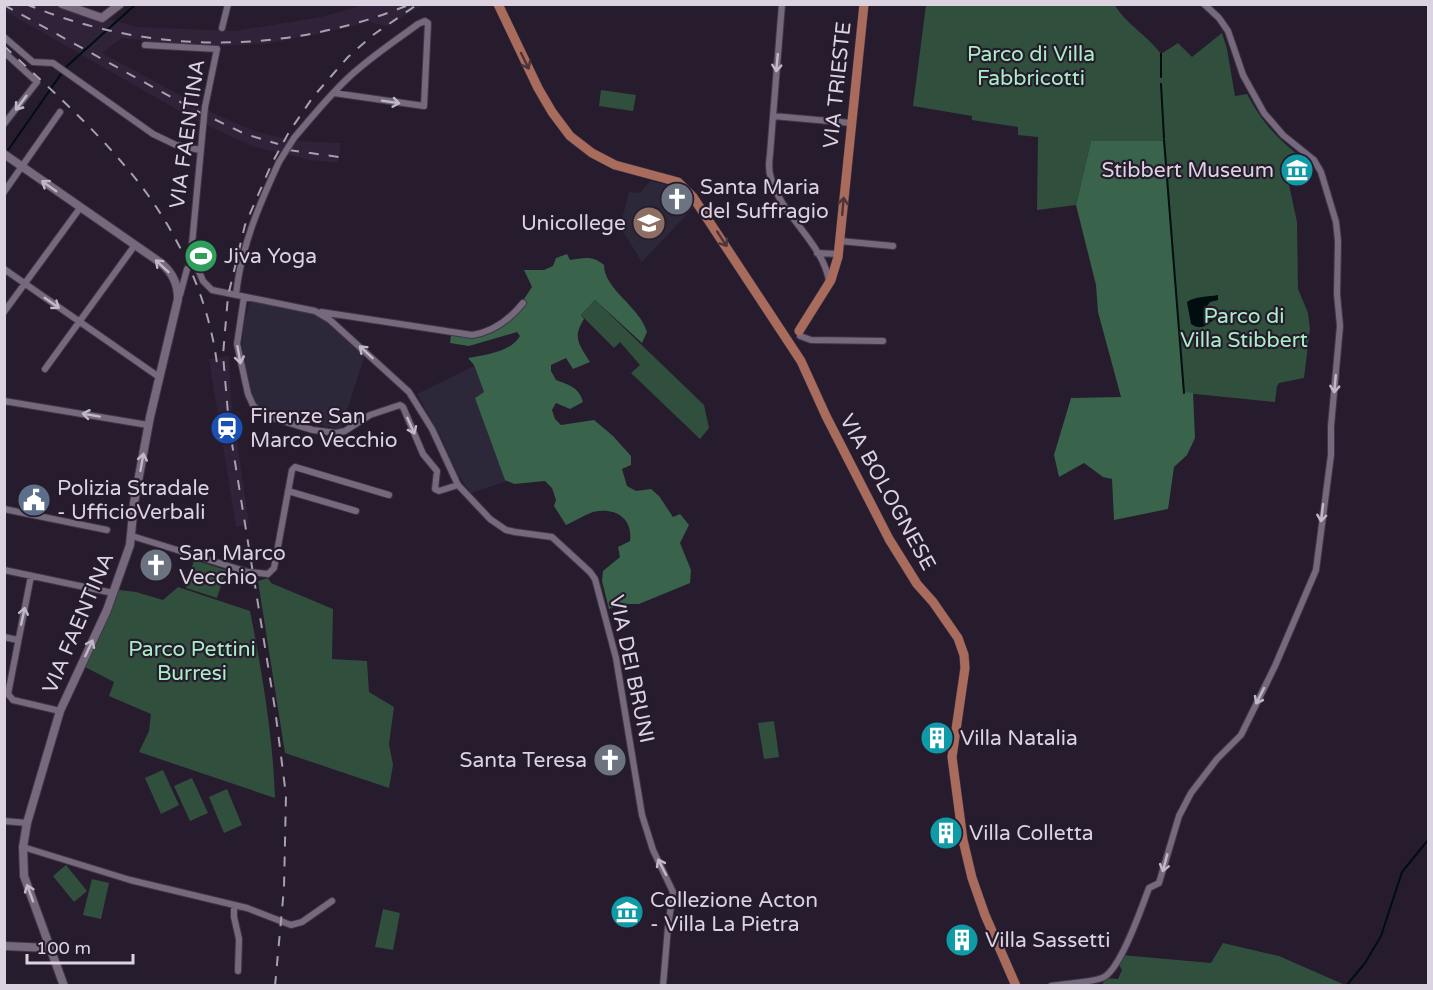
<svg xmlns="http://www.w3.org/2000/svg" width="1433" height="990" font-family="'Varela Round',sans-serif">
	<style>
		.built { fill: #302239 }
		.education { fill: #2c2839 }
		.green { fill: #314f3d }
		.forest { fill: #39634b }
		.water { fill: #000e10 }
		.lines { fill: none; stroke-linecap: round; stroke-linejoin: round }
		.stream { stroke: #000e10; stroke-width: 2 }
		.street-tunnel { stroke: #413848; stroke-width: 6; stroke-dasharray: 6 3; stroke-linecap: butt }
		.street-casing { stroke: #403746; stroke-width: 8 }
		.secondary-casing { stroke: #403746; stroke-width: 10 }
		.primary-casing { stroke: #403746; stroke-width: 10 }
		.street { stroke: #76697e; stroke-width: 6 }
		.secondary { stroke: #76697e; stroke-width: 8 }
		.primary { stroke: #a96b5c; stroke-width: 9 }
		.rail { stroke: #a8a0ad; stroke-width: 2; stroke-dasharray: 10 10; stroke-linecap: butt }
		.street-bridge-casing { stroke: #403746; stroke-width: 8; stroke-linecap: butt }
		.street-bridge { stroke: #76697e; stroke-width: 6 }
		.oneway { stroke: #4d343b }
		.oneway2 { stroke: #c2b9c8 }
		.labels { text-anchor: middle; stroke-width: 4.5; stroke-linejoin: round; paint-order: stroke }
		.park-label { font-size: 21px; fill: #a9efc5; stroke: #261c2d }
		.street-label { font-size: 21px; fill: #dbd4e0; stroke: #261c2d }
		.poi-label { font-size: 21px; fill: #dbd4e0; stroke: #261c2d; text-anchor: start }
	</style>
	<rect width="100%" height="100%" fill="#261c2d"/>
	<path class="built" d="M4,5H59L138,27L235,31L321,17L363,5H423L387,26L369,22L318,34L266,44L196,47L122,38L102,53L217,115L257,132L296,141L341,143L338,163L310,160L254,147L197,121L5,11Z
		M229,356L231,399L249,524L236,527L209,359Z"/>
	<path class="education" d="M650,181L672,186L679,190L668,201L674,207L685,196L694,207L642,262L620,227L629,192L640,193Z
		M250,299L312,314L327,320L365,355L341,428L337,429L266,411L258,406L251,391L242,348L243,328Z
		M474,366L484,392L476,397L510,480L471,493L458,475L441,437L417,394Z"/>
	<path class="green" d="M926,5H1115C1125,23 1148,36 1161,54L1178,43L1192,57L1222,33L1227,49L1235,96L1247,94C1265,128 1280,140 1309,164L1286,171L1297,222L1298,289L1308,313L1310,329L1304,378L1279,383L1277,386L1275,402L1185,393L1165,141H1091L1076,205L1037,210L1038,137L1018,135V127L972,120V116L913,106Z
		M601,90L636,95L633,111L599,106Z
		M595,300L704,405L709,428L700,439L631,373L640,365L620,342L614,348L581,315Z
		M194,560L226,570L217,598L186,588Z
		M268,578L271,583L333,609L332,659L367,661L369,692L394,707L389,744L393,765L389,788L285,753L258,581Z
		M178,587L250,611C262,672 273,736 275,798L139,752L149,731L151,714L109,696L114,682L85,667L119,590L136,592L163,600Z
		M774,721L779,757L764,759L758,723Z
		M163,770L179,805L161,814L145,778Z
		M192,778L208,813L190,821L174,786Z
		M227,789L242,825L224,833L209,797Z
		M66,865L87,891L74,902L53,876Z
		M92,879L109,883L101,919L83,915Z
		M383,909L400,913L393,950L375,947Z
		M1223,943L1279,956L1345,985L1102,986L1105,978L1118,979L1122,970L1118,963L1122,955L1211,963Z"/>
	<path class="forest" d="M1091,141H1165L1185,392L1193,393L1195,438L1187,455L1174,467L1168,509L1114,520L1112,479L1103,477L1084,463L1059,477L1054,455L1071,398L1121,397L1098,312L1096,285L1076,205Z
		M567,254L570,260C583,258 593,255 604,265C604,289 640,307 647,332L642,343L595,300L581,315L584,319C572,338 579,344 590,362L573,369L566,358L551,365V371L556,380C569,385 579,387 583,402L570,409L556,403L552,410L555,419L561,425L594,420L613,436L631,456V465L622,469L627,486L636,491L651,489L659,496L673,517L680,514L689,525L680,543L691,570L690,583L639,604H622L609,609L602,581L603,571L620,557L618,547L630,541C633,517 614,507 593,512C584,515 575,521 566,525L554,506L556,500L552,488L545,481L514,484L505,480L475,398L484,392L474,365L468,358C484,355 511,352 520,336L517,332L469,346L450,343L451,335C497,345 509,321 532,287L524,270H544L553,266L556,258Z"/>
	<path class="water" d="M1218,295V300L1210,302L1207,306L1210,314L1218,313L1217,318C1207,323 1203,332 1191,324L1187,302C1195,296 1208,297 1218,295Z"/>
	<g class="lines">
		<path class="stream" d="M1161,77V54
			M1161,84L1164,138
			M1164,140L1184,393
			M6,153L66,67L136,4
			M1346,986L1365,963L1381,936L1402,872L1428,840"/>
		<path class="street-tunnel" d="M187,269L190,260"/>
		<defs>
			<path id="street" d="M782,4L770,154C769,162 768,170 771,178C780,214 823,243 829,281
				M222,28L228,4
				M4,37L33,62L53,63L153,134L176,145L200,150
				M145,45L217,49L205,107
				M4,52L37,82L4,124
				M773,116L851,123
				M294,138C311,118 328,97 347,79C369,58 394,42 418,24L425,21L428,23L424,106L334,93
				M4,192L60,112
				M840,241L893,246
				M191,253L203,281L212,290L315,311L330,320L409,392L432,429L458,485L490,519L506,530L515,532L552,537L590,572L595,579L616,658L642,815L653,850L673,892L668,927L663,986
				M817,253L838,254
				M191,255L203,127
				M4,269L159,377
				M180,295L187,269
				M236,295C241,247 259,205 279,162
				M244,297L237,344L248,394L253,405L258,410L276,419L313,430L336,433L345,431L370,415L400,405L403,407L423,454L437,471L435,489L439,491L458,485
				M4,312L80,208
				M321,312L472,335C493,332 510,319 523,303
				M800,336L811,340L883,341
				M45,369L135,245
				M4,401L148,425
				M288,491L356,511
				M4,509L107,530
				M132,536L248,572L268,574L274,568L292,470L295,467L389,495
				M4,570L113,593
				M4,637L18,640
				M8,694L31,576
				M8,694L13,700L60,711
				M4,821L27,823
				M23,847L130,880L247,908L291,925L302,922L332,901
				M234,906V917L239,939L238,971
				M1051,986C1066,983 1089,983 1102,978C1120,972 1142,906 1149,888L1159,883L1179,816L1191,793L1217,759L1241,735L1275,666L1316,570L1331,455V426L1340,326L1337,294L1338,241L1336,222L1321,172L1314,160L1283,135L1264,113L1243,75L1228,31L1219,18L1204,4"/>
			<path id="secondary" d="M62,4L102,18L120,4
				M4,154L161,263C172,272 178,285 178,299L150,417L134,503L130,545L107,610L60,711L27,823L23,847L24,876L64,986
				M4,946L50,948"/>
			<path id="primary" d="M498,4L538,88L552,112L570,136L592,153L615,165L678,182L693,197L801,361L826,416L889,539L917,584L933,602L958,638L964,655L965,668L952,757L963,840L972,878L985,915L1016,986
				M799,331L831,280L838,257L864,4"/>
		</defs>
		<use href="#street" class="street-casing"/>
		<use href="#secondary" class="secondary-casing"/>
		<use href="#primary" class="primary-casing"/>
		<use href="#street" class="street"/>
		<use href="#secondary" class="secondary"/>
		<use href="#primary" class="primary"/>
		<path class="rail" d="M26,4C148,55 284,55 406,6
			M4,5L191,108L245,134L278,144
			M4,46C45,84 89,123 125,166C172,220 208,292 217,364
			M289,150L339,157
			M275,986L284,888L286,795L275,709L229,425L223,355L228,296L245,225L272,163L289,132L313,97L348,57L373,35L418,4"/>
		<defs>
			<path id="street-bridge" d="M203,127L205,107
				M279,162L294,138"/>
		</defs>
		<use href="#street-bridge" class="street-bridge-casing"/>
		<use href="#street-bridge" class="street-bridge"/>
	</g>
	<defs><path id="oneway-shaft" d="M-6 0H5M1.5-3L5.5 0L1.5 3" fill="none" stroke-width="1.6" stroke-linecap="round" stroke-linejoin="round" transform="scale(1.5)"/></defs>
	<g class="oneway">
		<use href="#oneway-shaft" transform="translate(525 61) rotate(64)"/>
		<use href="#oneway-shaft" transform="translate(843 206) rotate(-85)"/>
		<use href="#oneway-shaft" transform="translate(722 239) rotate(57)"/>
	</g>
	<g class="oneway2">
		<use href="#oneway-shaft" transform="translate(777 63) rotate(95)"/>
		<use href="#oneway-shaft" transform="translate(391 102) rotate(9)"/>
		<use href="#oneway-shaft" transform="translate(21 103) rotate(127)"/>
		<use href="#oneway-shaft" transform="translate(49 186) rotate(-145)"/>
		<use href="#oneway-shaft" transform="translate(162 266) rotate(-137)"/>
		<use href="#oneway-shaft" transform="translate(52 303) rotate(35)"/>
		<use href="#oneway-shaft" transform="translate(366 352) rotate(-137)"/>
		<use href="#oneway-shaft" transform="translate(239 355) rotate(80)"/>
		<use href="#oneway-shaft" transform="translate(1335 384) rotate(95)"/>
		<use href="#oneway-shaft" transform="translate(91 415) rotate(-170)"/>
		<use href="#oneway-shaft" transform="translate(411 426) rotate(66)"/>
		<use href="#oneway-shaft" transform="translate(142 462) rotate(-80)"/>
		<use href="#oneway-shaft" transform="translate(1322 513) rotate(97)"/>
		<use href="#oneway-shaft" transform="translate(23 616) rotate(-78)"/>
		<use href="#oneway-shaft" transform="translate(89 648) rotate(-65)"/>
		<use href="#oneway-shaft" transform="translate(1260 696) rotate(117)"/>
		<use href="#oneway-shaft" transform="translate(1165 863) rotate(105)"/>
		<use href="#oneway-shaft" transform="translate(662 867) rotate(-117)"/>
		<use href="#oneway-shaft" transform="translate(30 893) rotate(-110)"/>
	</g>
	<defs>
		<symbol id="museum-disc" viewBox="-11 -11 22 22"><circle r="9.5" fill="#0f9aa8" stroke="#261c2d"/><path d="M0-6L6-3V-2H-6V-3ZM-5-1h2V3h-2ZM-1-1h2V3h-2ZM3-1h2V3H3ZM-6 4H6V6H-6Z" fill="#fff"/></symbol>
		<symbol id="church-disc" viewBox="-11 -11 22 22"><circle r="9.5" fill="#6b7280" stroke="#261c2d"/><path d="M-1.2-6h2.4v3.5h3.3v2.4h-3.3V6h-2.4V-.1h-3.3v-2.4h3.3Z" fill="#fff"/></symbol>
		<symbol id="university-disc" viewBox="-11 -11 22 22"><circle r="9.5" fill="#8d6e63" stroke="#261c2d"/><path d="M0-5L7-2L0 1L-7-2ZM-4 1L0 2.5L4 1V4Q0 6-4 4Z" fill="#fff"/></symbol>
		<symbol id="stadium-disc" viewBox="-11 -11 22 22"><circle r="9.5" fill="#2e9e5b" stroke="#261c2d"/><path d="M0-5a6.5 5 0 1 0 0 10a6.5 5 0 1 0 0-10ZM-3.5-1.8h7v3.6h-7Z" fill="#fff"/></symbol>
		<symbol id="station-disc" viewBox="-11 -11 22 22"><circle r="9.5" fill="#1a4fb4" stroke="#261c2d"/><path d="M-3-6H3Q5-6 5-4V2Q5 4 3 4L4.5 6H3L1.5 4h-3L-3 6H-4.5L-3 4Q-5 4-5 2V-4Q-5-6-3-6ZM-3.5-4v3h7v-3ZM-3.5 1v1.5H-2V1ZM2 1v1.5H3.5V1Z" fill="#fff"/></symbol>
		<symbol id="civic-disc" viewBox="-11 -11 22 22"><circle r="9.5" fill="#5c6f8a" stroke="#261c2d"/><path d="M-.6-6.5H3V-4.5H.6V-3L4-1V1h2V6H-6V1h2V-1L-.6-3ZM-1.2 2.5V6h2.4V2.5Z" fill="#fff"/></symbol>
		<symbol id="building-disc" viewBox="-11 -11 22 22"><circle r="9.5" fill="#0f9aa8" stroke="#261c2d"/><path d="M-4-6H4V6H1V3H-1V6H-4ZM-2.5-4.3h1.7v1.8h-1.7ZM.8-4.3h1.7v1.8H.8ZM-2.5-1h1.7V.8h-1.7ZM.8-1h1.7V.8H.8Z" fill="#fff"/></symbol>
	</defs>
	<g fill-rule="evenodd">
		<use href="#museum-disc" x="1278" y="151" width="38" height="38"/>
		<use href="#church-disc" x="658" y="180" width="38" height="38"/>
		<use href="#university-disc" x="630" y="204" width="38" height="38"/>
		<use href="#stadium-disc" x="182" y="237" width="38" height="38"/>
		<use href="#station-disc" x="208" y="409" width="38" height="38"/>
		<use href="#civic-disc" x="15" y="481" width="38" height="38"/>
		<use href="#church-disc" x="137" y="546" width="38" height="38"/>
		<use href="#building-disc" x="918" y="719" width="38" height="38"/>
		<use href="#church-disc" x="591" y="741" width="38" height="38"/>
		<use href="#building-disc" x="927" y="814" width="38" height="38"/>
		<use href="#museum-disc" x="608" y="893" width="38" height="38"/>
		<use href="#building-disc" x="943" y="921" width="38" height="38"/>
	</g>
	<g class="labels">
		<g class="park-label">
			<text x="1031" y="61">Parco di Villa<tspan x="1031" dy="24">Fabbricotti</tspan></text>
			<text x="1244" y="323">Parco di<tspan x="1244" dy="24">Villa Stibbert</tspan></text>
			<text x="192" y="656">Parco Pettini<tspan x="192" dy="24">Burresi</tspan></text>
		</g>
		<g class="street-label">
			<text transform="translate(837 85) rotate(-84)" y="7">VIA TRIESTE</text>
			<text transform="translate(187 134) rotate(-82)" y="7">VIA FAENTINA</text>
			<text transform="translate(888 492) rotate(61)" y="7">VIA BOLOGNESE</text>
			<text transform="translate(78 623) rotate(-67)" y="7">VIA FAENTINA</text>
			<text transform="translate(632 669) rotate(78)" y="7">VIA DEI BRUNI</text>
		</g>
		<g class="poi-label">
			<text x="1274" y="177" text-anchor="end">Stibbert Museum</text>
			<text x="700" y="194">Santa Maria<tspan x="700" dy="24">del Suffragio</tspan></text>
			<text x="626" y="230" text-anchor="end">Unicollege</text>
			<text x="224" y="263">Jiva Yoga</text>
			<text x="250" y="423">Firenze San<tspan x="250" dy="24">Marco Vecchio</tspan></text>
			<text x="57" y="495">Polizia Stradale<tspan x="57" dy="24">- UfficioVerbali</tspan></text>
			<text x="179" y="560">San Marco<tspan x="179" dy="24">Vecchio</tspan></text>
			<text x="960" y="745">Villa Natalia</text>
			<text x="587" y="767" text-anchor="end">Santa Teresa</text>
			<text x="969" y="840">Villa Colletta</text>
			<text x="650" y="907">Collezione Acton<tspan x="650" dy="24">- Villa La Pietra</tspan></text>
			<text x="985" y="947">Villa Sassetti</text>
		</g>
	</g>
	<rect width="1433" height="990" fill="none" stroke="#dbd4e0" stroke-width="12"/>
	<path d="M27 954v9h106v-9" fill="none" stroke="#dbd4e0" stroke-width="3"/>
	<text x="36" y="954" font-size="18" fill="#dbd4e0" stroke="#261c2d" stroke-width="4.5" paint-order="stroke">100 m</text>
</svg>
